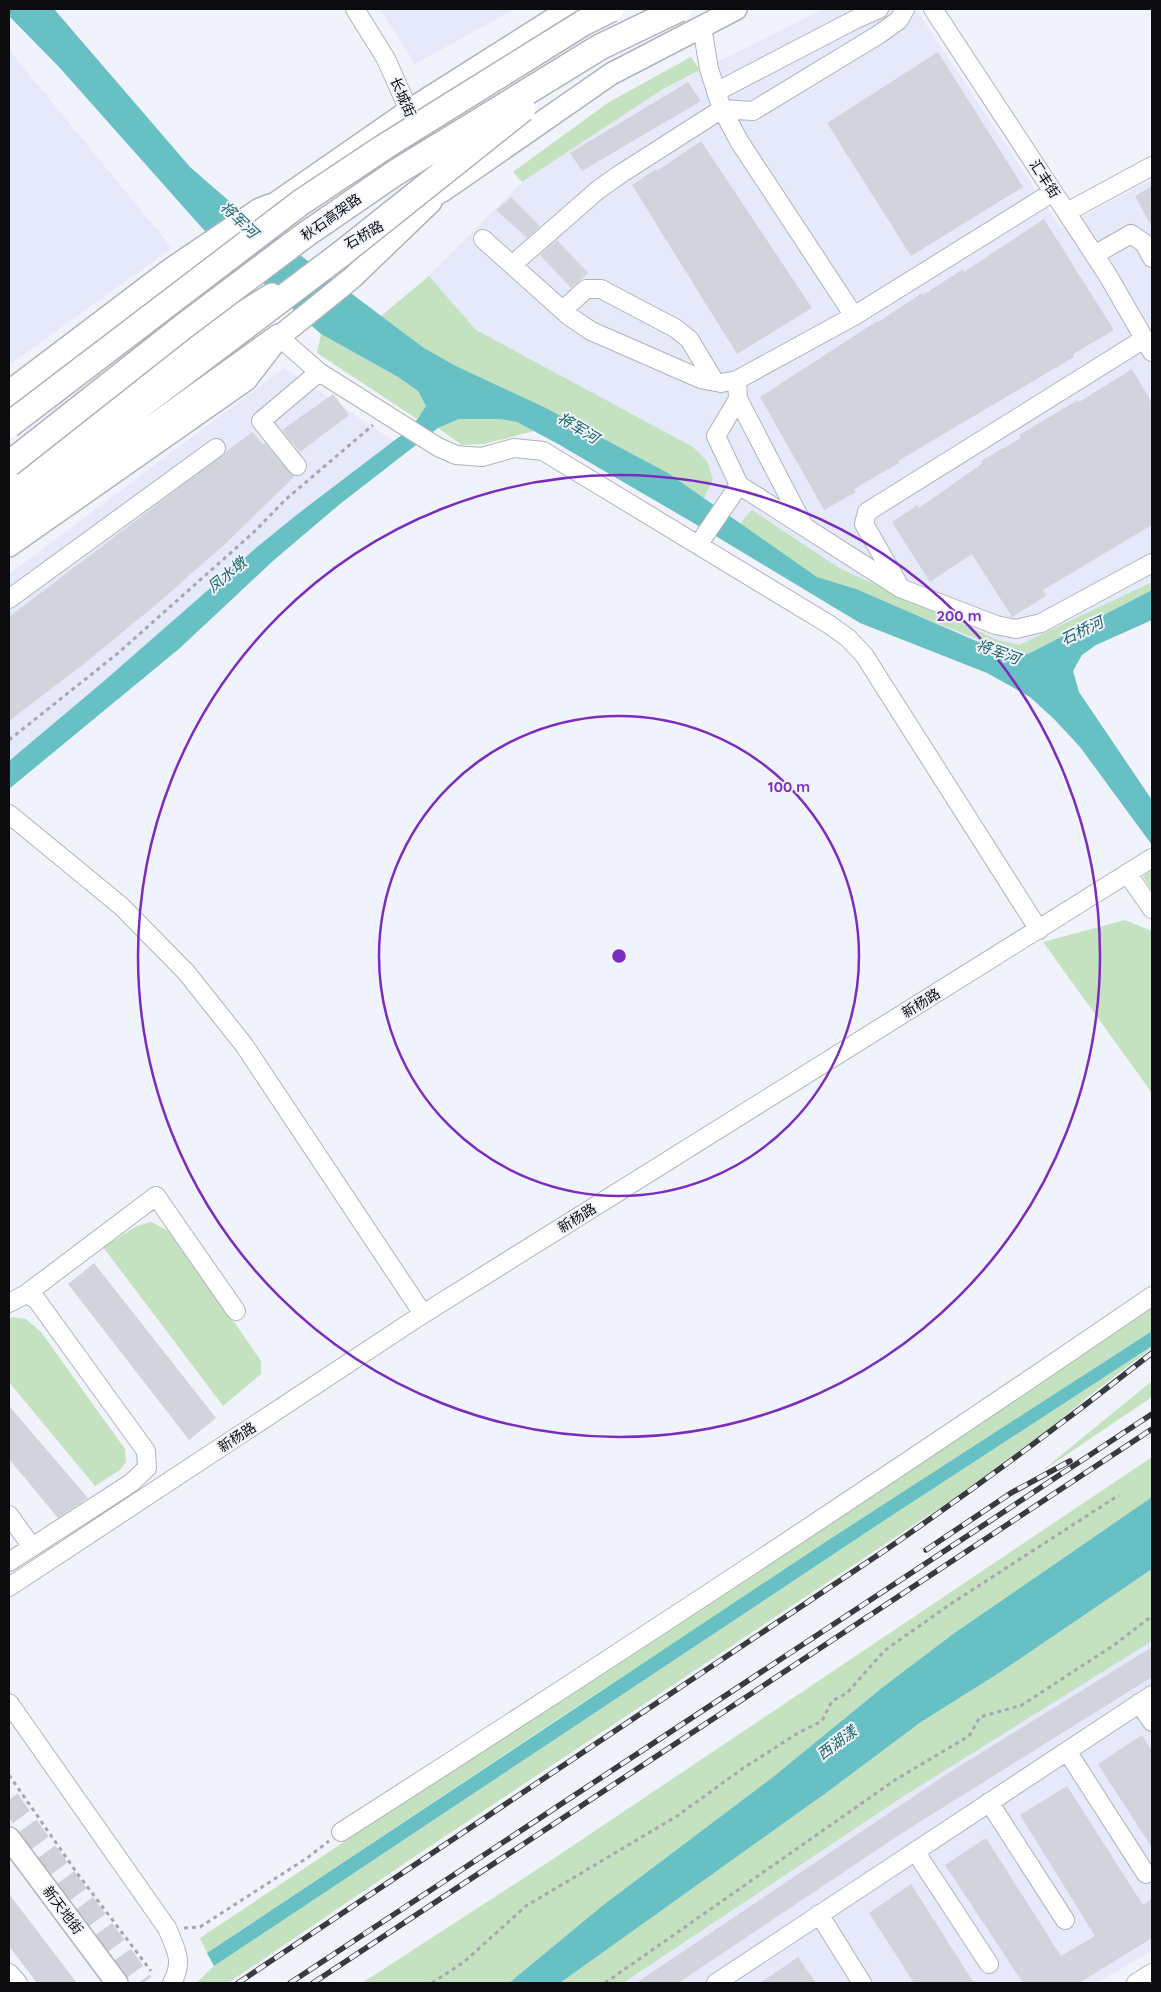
<svg xmlns="http://www.w3.org/2000/svg" width="1161" height="1992" font-family="Quicksand,'Noto Sans SC',sans-serif">
	<style>
		.built { fill: #e6e9fa }
		.green { fill: #c5e2c0 }
		.water { fill: #67c1c4 }
		.building { fill: #d2d4dd }
		.lines { fill: none; stroke-linecap: round; stroke-linejoin: round }
		.major-tunnel { stroke: #cfd0d8; stroke-width: 21; stroke-dasharray: 21 11; stroke-linecap: butt }
		.minor-casing { stroke: #b1b3bc; stroke-width: 20 }
		.major-casing { stroke: #b1b3bc; stroke-width: 24 }
		.highway-casing { stroke: #b1b3bc; stroke-width: 28 }
		.path { stroke: #a6a7ae; stroke-width: 3; stroke-dasharray: 4 4; stroke-linecap: butt }
		.minor { stroke: #fff; stroke-width: 18 }
		.major { stroke: #fff; stroke-width: 21 }
		.highway { stroke: #fff; stroke-width: 25 }
		.rail-casing { stroke: #3a3a3e; stroke-width: 5.5 }
		.rail { stroke: #f1f3fc; stroke-width: 4; stroke-dasharray: 11; stroke-linecap: butt }
		.highway-bridge-casing { stroke: #b1b3bc; stroke-width: 28; stroke-linecap: butt }
		.highway-bridge { stroke: #fff; stroke-width: 25 }
		.ring { fill: none; stroke: #7b2cbf; stroke-width: 2.5 }
		.labels { text-anchor: middle; stroke-width: 4; stroke-linejoin: round; paint-order: stroke }
		.street-label { font-size: 14px; fill: #0c0c0f; stroke: #f1f3fc }
		.water-label { font-size: 15px; font-style: italic; fill: #186366; stroke: #f1f3fc }
		.centre { fill: #7b2cbf; stroke: #f1f3fc; stroke-width: 2.5 }
		.ring-label { font-size: 15px; text-anchor: middle; font-weight: bold; fill: #7b2cbf; stroke: #f1f3fc; stroke-width: 4; stroke-linejoin: round; paint-order: stroke }
	</style>
	<rect width="100%" height="100%" fill="#f1f3fc"/>
	<path class="built" d="M380,9H515L415,64Z
		M824,9H916L1061,228L1152,179V590L1028,654L997,650L856,589L792,559L668,473L381,316L429,276L522,182L663,89Z
		M9,50L172,248L9,365Z
		M284,368L394,441L257,547L104,681L9,761V574Z
		M1152,1641V1951L1096,1983H623L904,1796Z"/>
	<path class="green" d="M691,57L700,70L663,89L522,182L513,172L609,102Z
		M429,276L476,330L693,447L707,461L713,480L704,498L668,473L544,407L456,366L424,348L381,316Z
		M321,334L398,377L418,391L426,406L417,419L317,353Z
		M459,419H499L517,422L534,431L484,444L462,445L438,428Z
		M752,510L839,568L998,640L1019,645L1152,582V590L1028,654L1011,652L817,577L740,524Z
		M1152,870V891L1143,876Z
		M1125,920L1152,931V1093L1043,942Z
		M151,1222L168,1231L179,1242L261,1361V1374L223,1406L103,1247L137,1226Z
		M1152,1303V1331L576,1707L207,1953L200,1938Z
		M12,1317L26,1319L41,1332L125,1449L126,1462L120,1470L95,1486L9,1382V1319Z
		M1152,1346V1348L1089,1396L1016,1457L414,1857L228,1983H196L214,1966L882,1522Z
		M1152,1381V1397L1038,1474Z
		M1152,1457V1497L953,1634L883,1687L773,1777L602,1906L509,1983H362L547,1863Z
		M1152,1569V1641L904,1796L623,1983H560L826,1793L921,1722L999,1673Z"/>
	<path class="water" d="M9,9H54L190,167L236,207L424,348L456,366L544,407L668,473L817,577L856,589L997,650L1028,654L1152,590V620L1096,645L1082,655L1073,671L1079,692L1152,800V845L1080,747L1055,720L1030,697L987,673L860,623L709,532L558,444L517,422L499,419H459L438,428L340,504L274,560L180,648L9,789V761L104,681L257,547L299,513L412,427L426,406L418,391L398,377L321,334L203,229L59,67L9,16Z
		M1152,1331V1346L882,1522L214,1966L207,1953L827,1541Z
		M1152,1497V1569L999,1673L921,1722L826,1793L560,1983H509L602,1906L773,1777L883,1687L953,1634Z"/>
	<path class="building" d="M938,52L1023,187L911,256L827,123Z
		M688,82L701,101L582,171L570,153Z
		M701,141L812,308L737,354L632,185L656,169L657,171Z
		M1152,186V227L1135,196Z
		M511,197L540,226L527,238L496,210Z
		M1044,219L1114,330L1073,354L1074,357L898,461L899,463L854,489L856,492L824,510L760,397L877,321L878,322L922,293L923,295L963,269L964,272Z
		M557,240L588,273L571,288L540,255Z
		M1132,369L1152,403V525L1043,590L1046,596L1012,617L972,554L930,582L892,522L918,505L919,508L983,463L981,461L1021,438L1019,435L1078,400L1079,402Z
		M333,394L349,415L300,452L282,430Z
		M252,432L263,444L265,443L294,477L225,544L157,604L85,663L9,721V617Z
		M94,1263L216,1418L189,1440L68,1284Z
		M9,1406L88,1498L58,1518L9,1459Z
		M1152,1647V1677L902,1833L678,1983H636L950,1772Z
		M1142,1735L1152,1751V1848L1098,1764Z
		M1067,1786L1143,1905L1152,1898V1938L1079,1983H1023L945,1865L986,1838L1061,1956L1095,1936L1020,1815Z
		M911,1884L974,1983H914L869,1913Z
		M9,1894L77,1983H37L9,1946Z
		M798,1957L816,1983H760Z"/>
	<g class="lines">
		<path class="major-tunnel" d="M9,1800L143,1983"/>
		<defs>
			<path id="minor" d="M355,9L386,59L443,187
				M933,9L1107,274L1152,352
				M702,27L709,69L722,109L739,141L854,316
				M716,92L856,19L879,9
				M1067,212L1152,166
				M483,239L569,316L591,331L701,379L721,383L737,380L854,316L1053,192
				M1094,255L1131,234L1144,243L1152,258
				M512,265L599,189L622,173L722,109L753,111L878,35L899,20L905,9
				M563,310L586,289H601L675,328L689,339L715,382
				M279,337L319,372L438,447L456,455L482,457L514,448L543,451L830,625L848,638L864,655L1039,930
				M737,380L738,399L716,436L739,485L900,588L996,625L1016,629L1041,623L1152,563
				M738,399L804,526
				M297,466L261,421L319,372
				M698,545L739,485
				M899,585L864,524L867,512L1144,339
				M9,599L216,448
				M9,814L121,906L186,972L244,1045L423,1314
				M1127,873L1152,909
				M26,1294L156,1196L236,1311
				M9,1303L26,1294L36,1299L146,1451L147,1468L131,1483L9,1562
				M9,1515L32,1547
				M9,1587L423,1314L1152,858
				M9,1703L167,1928C176,1950 184,1961 172,1983
				M1139,1703L1152,1722
				M1067,1751L1146,1874
				M989,1802L1065,1920
				M341,1832C614,1657 885,1479 1152,1296
				M915,1851L989,1964
				M819,1914L862,1983
				M9,1973L18,1983
				M716,1983L1152,1695
				M1136,1983L1152,1973"/>
			<path id="major" d="M413,207L444,190L611,74L736,9
				M257,216L408,111L569,9
				M9,488L238,315L272,294
				M9,546L246,380L279,337L352,278L431,202
				M9,1838L117,1983"/>
			<path id="highway" d="M9,394L174,269L260,211L270,207
				M9,505L341,254
				M9,531L279,337"/>
		</defs>
		<use href="#minor" class="minor-casing"/>
		<use href="#major" class="major-casing"/>
		<use href="#highway" class="highway-casing"/>
		<path class="path" d="M9,740L117,654L254,532L285,500L373,425
			M9,1775L77,1873L151,1971
			M184,1928L200,1927L307,1858L329,1841
			M432,1983L464,1962L526,1906L677,1816L742,1769L798,1733L822,1721L832,1701L847,1693L884,1651L949,1605L1119,1495
			M605,1983L895,1780L969,1736L980,1717L1022,1705L1114,1645L1152,1616"/>
		<use href="#minor" class="minor"/>
		<use href="#major" class="major"/>
		<use href="#highway" class="highway"/>
		<defs>
			<path id="rail" d="M926,1550L1011,1493L1070,1461
				M238,1983L887,1549C978,1486 1066,1421 1152,1353
				M290,1983L1152,1414
				M313,1983L1152,1429"/>
		</defs>
		<use href="#rail" class="rail-casing"/>
		<use href="#rail" class="rail"/>
		<defs>
			<path id="highway-bridge" d="M341,254L523,109
				M9,425L300,203L384,147L583,23L611,9
				M9,464L184,326L305,235L395,173L600,47L679,9"/>
		</defs>
		<use href="#highway-bridge" class="highway-bridge-casing"/>
		<use href="#highway-bridge" class="highway-bridge"/>
	</g>
	<g class="ring">
		<circle cx="619" cy="956" r="240"/>
		<circle cx="619" cy="956" r="481"/>
	</g>
	<g class="labels">
		<g class="street-label">
			<text transform="translate(403 97) rotate(66)" y="5">长城街</text>
			<text transform="translate(1045 179) rotate(57)" y="5">汇丰街</text>
			<text transform="translate(331 217) rotate(-35)" y="5">秋石高架路</text>
			<text transform="translate(364 235) rotate(-30)" y="5">石桥路</text>
			<text transform="translate(921 1003) rotate(-32)" y="5">新杨路</text>
			<text transform="translate(577 1218) rotate(-32)" y="5">新杨路</text>
			<text transform="translate(237 1437) rotate(-33)" y="5">新杨路</text>
			<text transform="translate(63 1910) rotate(53)" y="5">新天地街</text>
		</g>
		<g class="water-label">
			<text transform="translate(239 220) rotate(43)" y="5">将军河</text>
			<text transform="translate(578 428) rotate(31)" y="5">将军河</text>
			<text transform="translate(227 575) rotate(-40)" y="5">凤水墩</text>
			<text transform="translate(1082 631) rotate(-26)" y="5">石桥河</text>
			<text transform="translate(998 652) rotate(20)" y="5">将军河</text>
			<text transform="translate(837 1743) rotate(-37)" y="5">西湖漾</text>
		</g>
	</g>
	<circle cx="619" cy="956" r="8" class="centre"/>
	<g class="ring-label">
		<text x="959" y="621">200 m</text>
		<text x="789" y="792">100 m</text>
	</g>
	<rect width="1161" height="1992" fill="none" stroke="#0c0c0f" stroke-width="20"/>
</svg>
